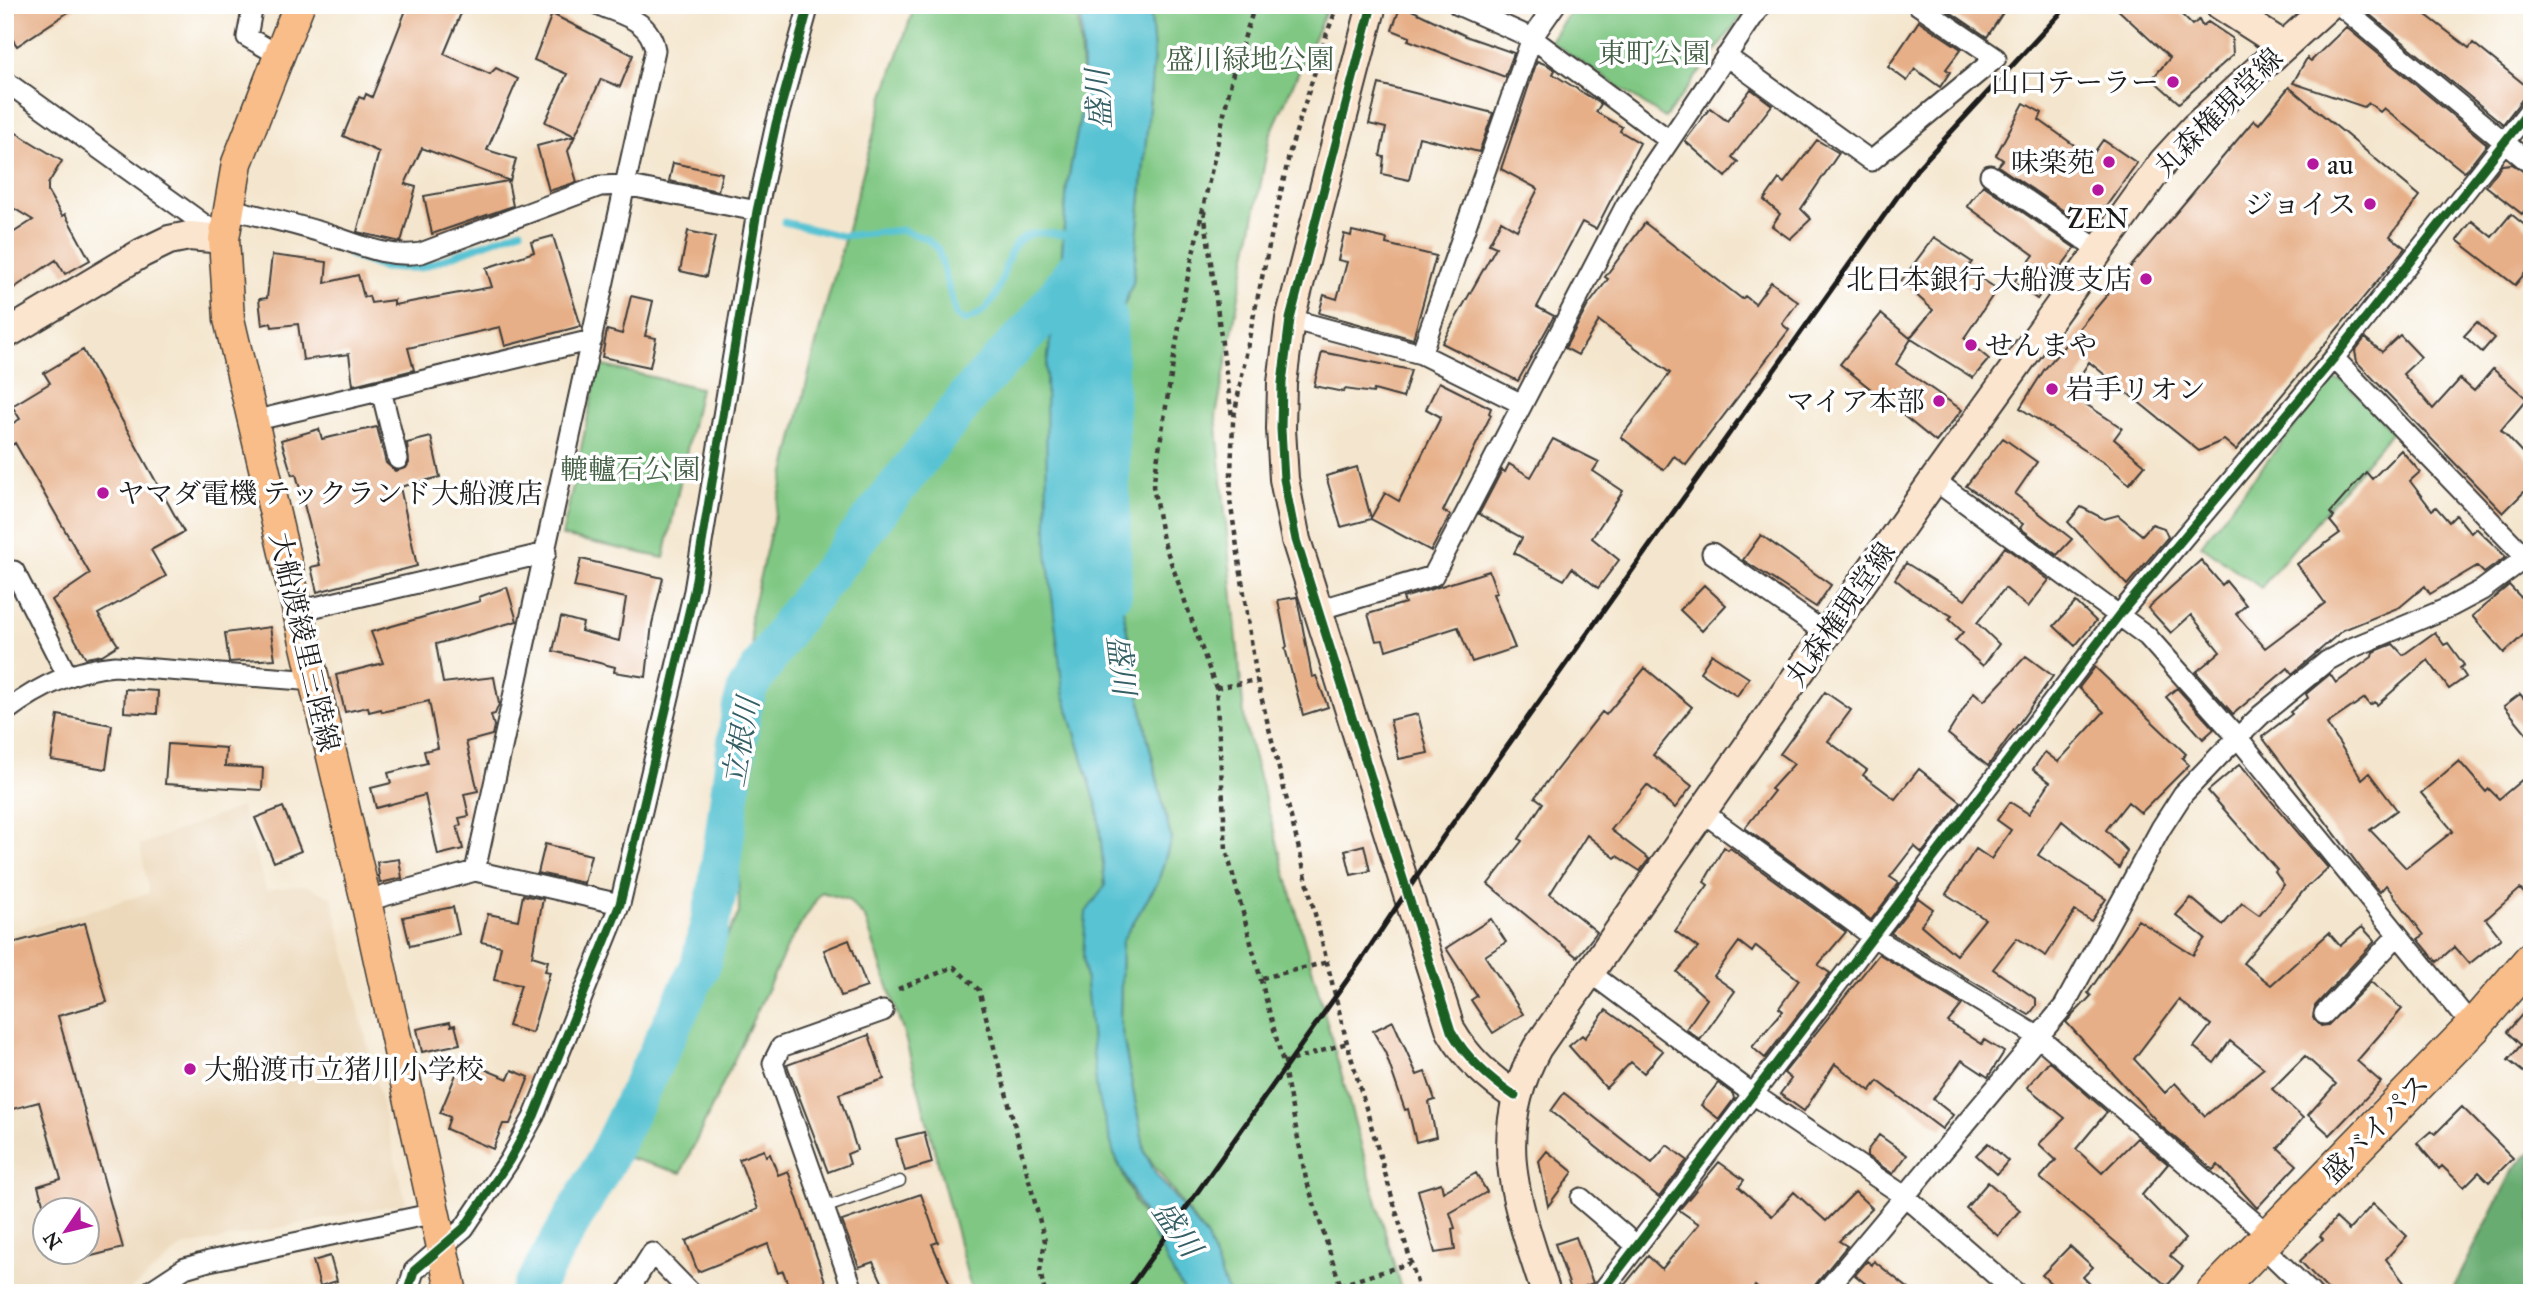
<svg xmlns="http://www.w3.org/2000/svg" width="2537" height="1298" font-family="'IM FELL Great Primer','Noto Serif JP',serif">
	<style>
		.built { fill: #ecd8ba; fill-rule: evenodd }
		.green { fill: #7fc783; stroke: #4e7250; stroke-width: 2 }
		.forest { fill: #67ac71; stroke: #426446; stroke-width: 2 }
		.water { fill: #58c3d3; stroke: #3a7078; stroke-width: 2 }
		.lines { fill: none; stroke-linecap: round; stroke-linejoin: round }
		.stream { stroke: #58c3d3; stroke-width: 7 }
		.river { stroke: #58c3d3; stroke-width: 40 }
		.building { fill: #e6af87; fill-rule: evenodd }
		.lane-casing { stroke: #3c3a37; stroke-width: 13 }
		.street-casing { stroke: #3c3a37; stroke-width: 23 }
		.secondary-casing { stroke: #3c3a37; stroke-width: 32 }
		.primary-casing { stroke: #3c3a37; stroke-width: 33 }
		.highway-casing { stroke: #3c3a37; stroke-width: 38 }
		.path { stroke: #3c3a37; stroke-width: 4.5; stroke-dasharray: 5 5; stroke-linecap: butt }
		.lane { stroke: #fff; stroke-width: 10 }
		.street { stroke: #fff; stroke-width: 19 }
		.secondary { stroke: #fce5cf; stroke-width: 28 }
		.primary { stroke: #f8bd88; stroke-width: 30 }
		.highway { stroke: #f8bd88; stroke-width: 35 }
		.rail { stroke: #1c1c1c; stroke-width: 5 }
		.cycleway-casing { stroke: #fff; stroke-width: 13 }
		.cycleway { stroke: #1b5e20; stroke-width: 9 }
		.poi-dot { fill: #b5179e; stroke: #fff; stroke-width: 2.5 }
		.labels { text-anchor: middle; stroke-width: 7; stroke-linejoin: round; paint-order: stroke }
		.park-label { font-size: 28px; fill: #446045; stroke: #fff }
		.poi-label { font-size: 28px; fill: #1c1c1c; stroke: #fff; text-anchor: end }
		.street-label { font-size: 28px; fill: #1c1c1c; stroke: #fff }
		.water-label { font-size: 30px; font-style: italic; fill: #345f65; stroke: #fff }
	</style>
	<rect width="100%" height="100%" fill="#fff"/>
	<filter id="ink" filterUnits="userSpaceOnUse"><feTurbulence type="fractalNoise" baseFrequency=".0143" numOctaves="2"/><feDisplacementMap in="SourceGraphic" scale="14" xChannelSelector="R" yChannelSelector="G"/><feConvolveMatrix kernelMatrix="1 2 1 2 8 2 1 2 1" color-interpolation-filters="sRGB"/></filter>
	<filter id="wash" filterUnits="userSpaceOnUse"><feTurbulence type="fractalNoise" baseFrequency=".00686" numOctaves="4" result="noise"/><feDisplacementMap in="SourceGraphic" scale="28" xChannelSelector="R" yChannelSelector="G"/><feGaussianBlur stdDeviation="1.57" result="paint"/><feColorMatrix in="noise" values="0 0 0 0 0 0 0 0 0 0 0 0 0 0 0 0 0 1.4 0 .05"/><feComposite in="paint" operator="in"/></filter>
	<g filter="url(#wash)">
		<rect width="100%" height="100%" fill="#f4e6ce"/>
		<path class="built" d="M241,807L266,890L305,885L332,898L406,1203L182,1247L127,1293H5V936L149,893L140,845ZM46,1210H88V1252H46Z"/>
		<path class="green" d="M915,5H1077L1084,96L1067,186L1060,280L1046,369L1063,692L1098,810L1105,886L1114,1154L1135,1202L1186,1293H972L905,1037L865,918L848,900L821,892L787,947L681,1173L619,1155L739,913L738,826L757,690L750,617L822,320L884,96Z
			M1150,5H1329L1270,135L1216,416L1245,726L1402,1293H1228L1207,1238L1145,1153L1120,1021L1122,940L1158,882L1171,839L1147,735L1103,506L1095,434L1116,325L1133,283L1154,53Z
			M1574,5H1750L1665,118L1550,41Z
			M599,365L700,388L664,558L562,536Z
			M2332,379L2344,381L2392,431L2261,588L2201,545Z"/>
		<path class="forest" d="M2532,1151V1293H2451L2514,1168Z"/>
		<path class="water" d="M1078,5H1150L1154,53L1133,283L1116,325L1095,434L1103,506L1147,735L1171,839L1158,882L1122,941L1120,1021L1145,1153L1156,1174L1207,1238L1228,1293H1186L1175,1277L1114,1154L1097,1092L1083,955L1086,912L1105,886L1098,810L1063,692L1047,553L1046,369L1060,280L1067,186L1084,96L1081,17Z"/>
		<g class="lines">
			<path class="stream" d="M784,222L841,236L902,230L927,239L938,249L956,315L964,321C1014,306 995,250 1026,236C1038,230 1057,234 1070,236
				M350,255L382,268H420L521,230"/>
			<path class="river" d="M1107,316L1112,593
				M530,1293L603,1166L700,966L717,892L741,712L747,689L792,621L973,390L1035,325L1090,250"/>
		</g>
		<g id="blocks">
			<path class="building" d="M5,5H79L17,46L5,28Z
				M408,5H449L462,11L444,54L490,74L496,68L518,79L487,150L516,159L510,181L422,148L405,184L416,187L401,242L357,232L379,152L343,136L359,97L364,99L366,94L372,97Z
				M1401,5L1468,37L1514,53L1505,77L1408,40L1410,37L1392,30Z
				M1940,5H2008L1987,37Z
				M2113,5H2172L2192,25L2199,20L2202,26L2208,22L2232,38L2233,55L2179,103L2152,79L2170,58Z
				M2370,5H2413L2469,48L2473,43L2530,89L2503,124L2364,10Z
				M552,14L633,55L620,87L601,79L568,151L577,182L549,191L537,146L575,136L545,122L567,74L534,60Z
				M1919,21L1961,49L1946,69L1950,72L1940,87L1915,69L1907,81L1888,67Z
				M2346,27L2487,144L2466,171L2464,172L2384,108L2380,112L2369,103L2364,107L2293,83L2307,58L2311,61Z
				M1537,61L1547,65L1555,70L1553,74L1601,104L1596,112L1622,127L1620,131L1640,143L1596,229L1582,222L1537,307L1554,316L1518,381L1442,343L1496,247L1489,244L1501,221L1517,230L1538,189L1501,169Z
				M1379,84L1493,113L1479,152L1419,137L1409,180L1382,174L1384,157L1380,156L1386,128L1369,124Z
				M2289,87L2420,196L2390,236L2405,248L2236,450L2224,440L2199,451L2089,362L2069,393L2122,428L2114,439L2145,465L2129,484L2106,464L2020,408L2044,370L2254,120L2259,124Z
				M1751,89L1772,105L1732,157L1738,162L1726,177L1685,141L1710,108L1727,121Z
				M2024,103L2042,113L2039,120L2091,157L2103,140L2137,163L2090,229L1998,166L2003,160L1996,155Z
				M5,126L62,161L48,184V192L62,216L65,214L90,260L65,274L56,260L5,294V238L33,220L5,203Z
				M1817,140L1839,153L1801,209L1811,219L1790,239L1772,226L1780,214L1764,200L1779,179L1784,183Z
				M673,163L722,173L718,191L669,181Z
				M2512,164L2532,177V202L2522,214L2486,186L2502,165Z
				M508,181L513,206L432,234L424,196Z
				M1983,185L2075,248L2037,299L2014,282L2034,255L1967,206Z
				M2511,214L2532,231V265L2515,285L2457,240L2472,221L2492,237Z
				M1645,223L1742,299L1745,296L1755,304L1771,282L1798,302L1782,324L1789,330L1686,465L1674,456L1664,470L1621,437L1670,373L1599,321L1578,355L1565,348L1587,307L1608,279L1605,277Z
				M688,231L715,237L706,277L680,271Z
				M1352,231L1387,239L1386,244L1436,256L1413,339L1319,313L1324,295L1337,299L1347,262L1338,260L1344,234L1351,236Z
				M553,236L581,326L505,346L500,327L408,348L414,370L353,385L349,354L303,360L298,324L272,327L271,323L262,325L259,299L267,298L272,255L327,262L325,283L358,275L364,297L369,296L371,303L394,300V305L492,287L486,268L534,252L531,242Z
				M1934,237L1972,262L1967,269L1997,289L1964,338L1989,359L1973,378L1911,339L1896,364L1962,410L1936,442L1840,364L1881,314L1910,338L1933,310L1901,281Z
				M631,296L653,301L645,336L656,338L650,367L602,357L607,330L622,334Z
				M2477,322L2494,338L2482,352L2464,336Z
				M2400,335L2421,357L2403,374L2433,409L2460,379L2474,391L2493,369L2527,399L2501,430L2532,463V484L2503,513L2357,362L2355,351L2365,338L2382,352Z
				M83,350L184,532L151,550L166,576L98,614L118,645L102,655L86,658L52,600L90,574L15,443L5,450V428L20,419L12,406L50,383L44,373Z
				M1322,352L1411,370L1403,398L1374,390L1373,393L1345,389L1344,392L1314,386Z
				M1439,382L1491,408L1489,413L1491,415L1443,511L1450,515L1431,551L1371,519L1341,527L1326,476L1357,467L1371,518L1385,493L1399,501L1441,417L1426,409Z
				M377,427L386,463L395,471L406,468L409,463L407,443L431,437L440,477L400,487L417,566L317,592L311,567L320,565L296,474L292,475L281,440L319,429L322,439Z
				M2003,438L2037,462L2015,494L2072,539L2057,555L2020,528L2023,524L1966,486Z
				M1553,439L1599,462L1593,471L1623,491L1592,538L1619,560L1598,588L1572,568L1564,580L1514,553L1522,538L1479,514L1502,470L1505,472L1509,464L1531,477Z
				M2401,450L2420,472L2410,481L2432,510L2436,507L2449,522L2456,515L2471,533L2476,528L2506,557L2484,573L2477,566L2430,594L2425,586L2400,607L2343,630L2292,674L2288,668L2233,714L2196,672L2220,652L2191,615L2171,633L2148,608L2201,560L2222,585L2226,581L2246,605L2236,614L2265,648L2325,603L2297,564L2340,533L2330,521L2334,517L2330,513L2366,472L2372,479Z
				M2081,507L2104,519L2118,515L2142,535L2152,524L2164,528L2168,537L2127,585L2068,522Z
				M1761,535L1831,585L1816,607L1743,560Z
				M2005,547L2049,580L2028,607L2005,588L1977,623L1999,644L1983,666L1955,641L1963,632L1949,619L1952,616L1915,595L1895,579L1906,563L1965,600Z
				M581,559L663,578L652,624L646,677L614,672L615,667L553,651L561,617L583,623L581,631L619,641L626,598L574,587Z
				M1489,571L1497,593L1493,594L1515,648L1472,662L1458,627L1386,650L1383,640L1376,641L1368,614L1405,603L1403,598Z
				M1704,585L1726,605L1702,631L1680,610Z
				M2509,585L2532,609V627L2504,653L2472,616Z
				M507,587L517,621L436,644L443,683L494,677L499,704L495,714L491,715L494,726L492,735L466,742L478,791L464,794L469,816L459,818L461,825L457,826L463,849L438,855L425,795L376,808L371,788L391,783L388,773L427,763L424,751L438,748L429,701L382,712L381,709L369,712L368,707L345,712L336,675L383,663L371,632L480,601L479,597Z
				M1297,597L1312,677L1316,676L1328,707L1303,715L1285,648L1287,647L1278,600Z
				M2076,602L2096,621L2075,646L2054,626Z
				M270,627L275,659L229,662L225,633Z
				M2435,632L2444,645L2448,643L2464,665L2460,668L2466,677L2449,689L2428,660L2377,705L2375,702L2370,705L2365,698L2327,724L2362,779L2369,773L2397,810L2370,830L2406,868L2453,831L2421,793L2459,761L2486,792L2489,789L2499,799L2523,779L2532,789V901L2520,889L2486,919L2501,938L2469,964L2454,947L2437,962L2418,939L2424,935L2386,885L2380,892L2375,887L2262,737L2292,714L2290,712L2308,698L2306,694L2330,674L2336,683L2372,657L2373,652L2393,644L2403,655Z
				M1712,654L1749,678L1737,696L1700,672Z
				M2026,656L2053,676L1988,766L1948,734L1974,692L1984,701Z
				M2095,667L2186,754L2182,758L2189,765L2141,813L2128,802L2106,830L2127,851L2119,868L2062,821L2038,855L2106,899L2091,921L2075,911L2046,956L2017,938L1993,969L2036,999V1006L2029,1015L1891,933L1918,898L1933,909L1921,925L1956,955L1985,919L1946,894L1976,849L1991,859L2011,830L1997,820L2010,802L2029,814L2050,782L2033,769L2045,752L2058,762L2104,712L2079,688Z
				M1645,668L1692,707L1653,755L1692,786L1675,808L1647,785L1611,830L1649,859L1640,871L1617,856L1615,858L1587,835L1550,894L1597,932L1577,957L1488,884L1522,841L1519,839L1543,803L1535,797L1602,712L1606,715Z
				M2177,688L2214,729L2203,739L2166,697Z
				M125,689L158,691L157,714L124,712Z
				M1825,692L1851,710L1828,741L1867,770L1863,775L1895,799L1919,769L1961,802L1922,853L1914,846L1890,877L1899,883L1871,920L1745,828L1774,791L1771,789L1794,764L1780,754Z
				M2520,694L2532,708V740L2504,706Z
				M1418,714L1428,753L1399,759L1390,720Z
				M58,715L112,725L106,769L51,760Z
				M168,744L226,748L225,766L263,768L262,790L165,784Z
				M2240,764L2328,868L2304,890L2243,963L2271,985L2329,933L2340,946L2362,927L2375,941L2315,1006L2313,1018L2321,1026L2328,1025L2371,982L2402,1009L2357,1061L2381,1082L2330,1135L2308,1115L2336,1084L2305,1056L2272,1089L2303,1118L2278,1148L2297,1165L2257,1208L2218,1165L2213,1170L2162,1127L2066,1022L2091,996L2088,993L2138,920L2193,955L2205,938L2176,915L2191,898L2223,925L2242,903L2259,915L2284,885L2275,872L2277,870L2208,791ZM2179,1000L2211,1025L2194,1047L2214,1063L2230,1041L2264,1068L2205,1116L2175,1083L2165,1093L2134,1059Z
				M283,807L301,851L274,862L255,818Z
				M545,844L591,855L584,883L538,873Z
				M1364,845L1370,871L1351,875L1345,850Z
				M1724,847L1728,850L1730,848L1846,932L1818,965L1830,973L1765,1058L1752,1047L1783,1011L1779,1008L1799,980L1756,946L1752,952L1739,942L1714,976L1735,991L1700,1040L1686,1029L1707,999L1677,972L1698,948L1675,931L1708,885L1704,882Z
				M399,859L402,878L380,883L377,862Z
				M523,895L543,899L532,956L548,961L545,971L550,972L532,1033L508,1026L521,985L494,980L501,946L481,942L488,914L518,920Z
				M453,907L459,934L410,946L403,917Z
				M1491,919L1506,942L1485,956L1523,1014L1493,1033L1471,1000L1477,996L1446,948Z
				M85,923L107,1002L58,1016L123,1248L88,1257V1210H45L38,1186L61,1179L39,1102L5,1111V945Z
				M849,940L867,987L841,996L824,950Z
				M1879,954L1962,1005L1948,1022L1982,1044L1984,1040L2004,1052L1988,1077L1962,1060L1933,1099L1953,1115L1942,1129L1878,1081L1870,1091L1835,1064L1804,1111L1780,1094L1791,1079L1784,1073Z
				M2532,1003V1079L2508,1060L2521,1045L2507,1032Z
				M1606,1010L1663,1051L1644,1073L1631,1062L1606,1088L1569,1046L1582,1035L1585,1038Z
				M1393,1021L1417,1075L1425,1072L1435,1100L1429,1102L1436,1137L1416,1142L1408,1109L1405,1110L1385,1052L1373,1031Z
				M450,1022L451,1026L455,1025L460,1044L422,1052L417,1029Z
				M869,1035L884,1079L839,1094L857,1150L847,1154L850,1164L828,1172L787,1065Z
				M462,1060L508,1079L512,1070L529,1077L510,1124H503L493,1149L446,1129L450,1117L440,1113Z
				M2049,1061L2107,1112L2076,1149L2102,1173L2137,1138L2168,1164L2142,1195L2185,1239L2170,1256L2183,1267L2167,1286L2040,1178L2056,1160L2039,1144L2065,1118L2027,1087Z
				M1718,1083L1733,1094L1734,1099L1719,1119L1701,1105Z
				M1564,1093L1652,1163L1667,1145L1687,1160L1659,1197L1551,1111Z
				M2462,1107L2513,1158L2489,1182L2479,1172L2464,1187L2442,1166L2439,1169L2417,1143L2431,1131L2435,1134Z
				M924,1132L932,1163L905,1171L896,1139Z
				M1879,1135L1907,1155L1893,1174L1867,1156V1151Z
				M1988,1143L2008,1161L1997,1174L1976,1155Z
				M764,1150L766,1156L770,1154L778,1175L788,1171L829,1293H791L783,1271L778,1273L768,1244L698,1272L686,1241L758,1209L739,1159Z
				M1547,1151L1573,1172L1548,1206L1539,1161Z
				M1719,1162L1744,1180L1739,1187L1772,1216L1794,1192L1826,1221L1855,1192L1872,1208L1839,1241L1847,1246L1815,1285L1812,1293H1763L1755,1286L1750,1293H1618L1648,1256L1662,1269L1699,1224L1679,1210Z
				M1476,1173L1487,1192L1450,1213L1455,1228L1452,1229L1455,1250L1435,1253L1418,1190L1441,1183L1443,1192Z
				M1988,1182L2020,1210L1998,1236L1966,1208Z
				M921,1194L938,1242L932,1244L951,1287L938,1293H887L873,1262L859,1267L842,1221Z
				M2373,1204L2407,1236L2386,1259L2412,1293H2331L2300,1261L2323,1239L2320,1236L2336,1218L2349,1230Z
				M1576,1237L1593,1283L1572,1292L1555,1244Z
				M2070,1246L2093,1267L2083,1277L2099,1293H2061L2042,1275Z
				M330,1256L337,1281L320,1286L313,1261Z
				M1867,1261L1872,1265L1874,1261L1914,1293H1877L1855,1275Z"/>
		</g>
	</g>
	<g filter="url(#ink)">
		<use href="#blocks" fill-opacity="0" stroke="#3c3a37" stroke-width="2"/>
		<g class="lines">
			<defs>
				<path id="lane" d="M824,1208L900,1181"/>
				<path id="street" d="M253,5L247,37L279,55
					M1458,5L1532,38L1669,140
					M2339,5L2532,165
					M1726,56L1871,161L1996,58L1918,5
					M5,81L223,238
					M1990,175L2099,250
					M228,208C257,216 288,222 317,231C352,241 384,259 421,253L600,186L625,185L655,50C650,20 624,16 599,5
					M1290,319L1421,354L1522,404
					M1421,354L1532,38L1555,5
					M2334,358L2532,564
					M381,390L398,459
					M253,421L592,340
					M1934,480L2147,636L2238,738L2473,1027
					M1712,553L1827,634
					M14,571L67,675
					M1318,610L1433,576L1626,205L1761,5
					M298,611L546,553
					M5,712C38,687 74,669 115,666L315,681
					M1701,811L1875,938L2039,1037L2270,1236
					M475,871L620,904
					M366,901L475,871L625,185L757,211
					M1589,972L1753,1094L1906,1197L2016,1293
					M2324,1014L2398,935
					M1581,1198L1637,1246
					M2261,1245L2311,1293
					M147,1293L185,1268L209,1261L435,1213
					M407,1293L414,1271L464,1228L509,1161L534,1116L620,904L694,591L757,211L776,124L809,5
					M627,1293L652,1253L691,1293
					M854,1293L773,1063L781,1047L883,1011
					M1601,1293L2119,615L2334,358L2532,107
					M1824,1293L2064,1006L2161,828L2183,794L2220,755L2261,715L2327,661L2349,649L2450,607L2482,590L2532,553"/>
				<path id="secondary" d="M1372,5L1290,319L1282,383L1281,429L1284,479L1296,540L1451,1031C1467,1059 1489,1078 1515,1096
					M2220,5L2284,46
					M5,335L142,253L169,240L189,236L224,239
					M1546,1293C1517,1204 1489,1136 1537,1048L1934,480L2163,162L2195,127L2329,5"/>
				<path id="primary" d="M299,5L237,163L224,239L229,319L366,901L452,1293"/>
				<path id="highway" d="M2214,1293L2473,1027L2532,959"/>
			</defs>
			<use href="#lane" class="lane-casing"/>
			<use href="#street" class="street-casing"/>
			<use href="#secondary" class="secondary-casing"/>
			<use href="#primary" class="primary-casing"/>
			<use href="#highway" class="highway-casing"/>
			<path class="path" d="M1255,5L1233,73L1185,290L1153,486L1163,540L1216,688L1226,849L1283,1063L1306,1179L1343,1293
				M1338,5L1327,33L1290,151L1252,323L1233,422L1230,500L1257,680L1347,1043L1420,1293
				M1204,211L1232,417
				M1216,688L1257,680
				M1262,978L1328,962
				M898,989L954,967L979,990L1045,1241L1040,1271L1045,1293
				M1283,1063L1347,1043
				M1340,1285L1411,1263"/>
			<use href="#lane" class="lane"/>
			<use href="#street" class="street"/>
			<use href="#secondary" class="secondary"/>
			<use href="#primary" class="primary"/>
			<use href="#highway" class="highway"/>
			<path class="rail" d="M1126,1293L1362,959L1443,837L1917,169L2068,5"/>
			<defs>
				<path id="cycleway" d="M1372,5L1290,319L1282,383L1281,429L1284,479L1296,540L1451,1031C1467,1059 1489,1078 1515,1096
					M407,1293L414,1271L464,1228L509,1161L534,1116L620,904L694,591L757,211L776,124L809,5
					M1601,1293L2119,615L2334,358L2532,107"/>
			</defs>
			<use href="#cycleway" class="cycleway-casing"/>
			<use href="#cycleway" class="cycleway"/>
		</g>
	</g>
	<g class="poi-dot">
		<circle cx="2173" cy="82" r="7"/>
		<circle cx="2109" cy="162" r="7"/>
		<circle cx="2313" cy="164" r="7"/>
		<circle cx="2098" cy="190" r="7"/>
		<circle cx="2370" cy="204" r="7"/>
		<circle cx="2146" cy="279" r="7"/>
		<circle cx="1971" cy="345" r="7"/>
		<circle cx="2052" cy="389" r="7"/>
		<circle cx="1939" cy="401" r="7"/>
		<circle cx="103" cy="493" r="7"/>
		<circle cx="190" cy="1069" r="7"/>
	</g>
	<g class="labels">
		<g class="park-label">
			<text x="1654" y="63">東町公園</text>
			<text x="1250" y="69">盛川緑地公園</text>
			<text x="630" y="479">轆轤石公園</text>
		</g>
		<g class="poi-label">
			<text x="2159" y="92">山口テーラー</text>
			<text x="2095" y="172">味楽苑</text>
			<text x="2327" y="174" text-anchor="start">au</text>
			<text x="2356" y="214">ジョイス</text>
			<text x="2098" y="228" text-anchor="middle">ZEN</text>
			<text x="2132" y="289">北日本銀行 大船渡支店</text>
			<text x="1985" y="355" text-anchor="start">せんまや</text>
			<text x="2066" y="399" text-anchor="start">岩手リオン</text>
			<text x="1925" y="411">マイア本部</text>
			<text x="117" y="503" text-anchor="start">ヤマダ電機 テックランド大船渡店</text>
			<text x="204" y="1079" text-anchor="start">大船渡市立猪川小学校</text>
		</g>
		<g class="street-label">
			<text transform="translate(2218 112) rotate(-45)" y="10">丸森権現堂線</text>
			<text transform="translate(1840 614) rotate(-55)" y="10">丸森権現堂線</text>
			<text transform="translate(305 642) rotate(77)" y="10">大船渡綾里三陸線</text>
			<text transform="translate(2375 1128) rotate(-46)" y="10">盛バイパス</text>
		</g>
		<g class="water-label">
			<text transform="translate(1099 99) rotate(-93)" y="10">盛川</text>
			<text transform="translate(1121 665) rotate(83)" y="10">盛川</text>
			<text transform="translate(741 742) rotate(-80)" y="10">立根川</text>
			<text transform="translate(1177 1229) rotate(55)" y="10">盛川</text>
		</g>
	</g>
	<rect width="2537" height="1298" fill="none" stroke="#fff" stroke-width="28"/>
	<g transform="translate(66 1231) rotate(235)"><circle r="33" fill="#ffffff" stroke="#a4a4a4" stroke-width="2"/>
	<path d="M0-5L12 26L0 18L-12 26Z" fill="#b5179e"/>
	<text y="-10" font-size="19" font-weight="bold" text-anchor="middle" fill="#1c1c1c">N</text>
	</g>
</svg>
